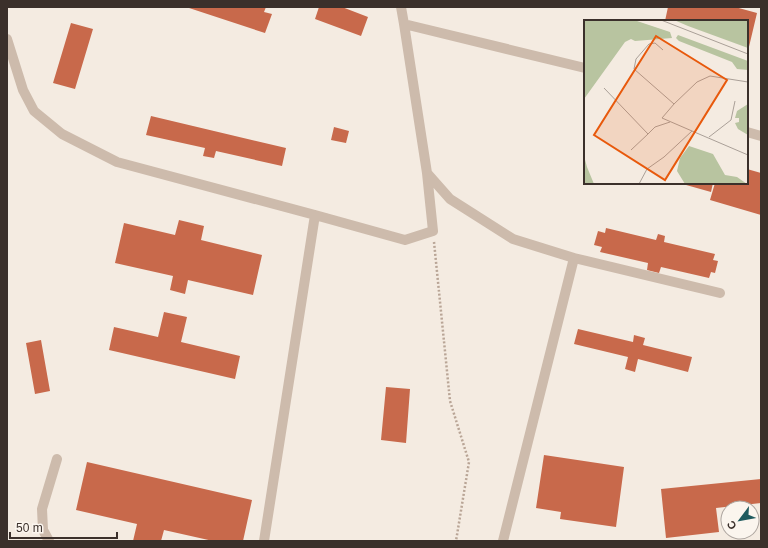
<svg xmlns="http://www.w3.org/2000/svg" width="768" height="548" font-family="Helvetica,sans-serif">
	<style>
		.building { fill: #c8694b }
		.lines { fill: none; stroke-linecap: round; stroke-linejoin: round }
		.path { stroke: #b9a596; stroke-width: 2.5; stroke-dasharray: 2 2; stroke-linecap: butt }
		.minor { stroke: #cdbbac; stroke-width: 10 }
		.inset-road { fill: none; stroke: #aaa098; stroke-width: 1 }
		.view { fill: #e8590c; fill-opacity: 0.15; stroke: #e8590c; stroke-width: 2 }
		.inset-edge { fill: none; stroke: #3b302b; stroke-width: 2 }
	</style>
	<rect width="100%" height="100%" fill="#f4ebe1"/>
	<path class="building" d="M186,7H266L264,12L272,14L265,33Z
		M319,7H342L368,17L361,36L315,19Z
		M668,7H735L757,13L748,51L747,21H665Z
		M71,23L93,29L75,89L53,83Z
		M151,116L286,148L282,166L216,151L214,158L203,156L205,148L146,135Z
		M334,127L349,131L346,143L331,140Z
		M747,169L761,173V215L710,200L715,183H747Z
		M679,183H713L711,192Z
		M179,220L204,226L201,240L262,255L253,295L188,280L185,294L170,290L173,276L115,263L124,223L175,235Z
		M606,228L656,240L658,234L665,236L664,242L715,254L713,260L718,261L715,273L711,272L709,278L661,267L659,273L647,270L648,263L600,252L602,247L594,245L598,231L605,233Z
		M164,312L187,317L181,342L240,356L235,379L109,350L114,327L158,337Z
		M578,329L633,342L634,335L645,338L643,345L692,357L688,372L638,359L635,372L625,369L628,357L574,344Z
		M41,340L50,391L35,394L26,343Z
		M386,387L410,389L406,443L381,440Z
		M544,455L624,467L616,527L560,519L561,512L536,508Z
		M87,462L252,500L243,541H213L164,530L161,541H133L137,524L76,510Z
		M761,479V503L716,508L719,532L666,538L661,489Z"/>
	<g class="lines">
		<path class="path" d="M434,242L450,401L469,462L456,541"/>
		<path class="minor" d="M401,7L404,24L585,68
			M7,39L23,90L34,111L62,134L117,162L315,215
			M747,132L761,136
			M427,173L450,199L513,239L574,258L503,541
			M574,258L720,293
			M49,541L43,530L42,509L57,459
			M264,541L315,215L405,240L433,231L427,173L404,24"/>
	</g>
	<g transform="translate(584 20)">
		<rect width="164" height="164" fill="#f4ebe1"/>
		<path d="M0,0H50L86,12L88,18L51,21L47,19L41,22L0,79ZM90,0H164V28L104,6ZM94,15L164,41V50L153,49L148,42L95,21L92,18ZM164,84V115L154,109L151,103L155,102V98H151L153,91ZM105,126L129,134L141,155L153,157L163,164H101L93,151L96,138ZM0,136L3,147L10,164H0Z" fill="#b8c4a0"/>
		<path class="inset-road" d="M77,0L164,34M79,30L71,23L65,24L52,39L50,49L90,84L78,98L108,111M20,68L64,114L71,107L86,102M90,84L113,62L126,56L164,62M125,117L147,100L151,81M47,130L64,114M55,164L63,149L80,137L108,111L164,135"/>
		<path class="view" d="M72,16L143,60L81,160L10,115Z"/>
		<rect width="164" height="164" class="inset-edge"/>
	</g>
	<rect width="768" height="548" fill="none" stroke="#3b302b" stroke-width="16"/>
	<g transform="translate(740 520) rotate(238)"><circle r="19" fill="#fbf5ee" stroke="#aea6a0"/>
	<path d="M0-3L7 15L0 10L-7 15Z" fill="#1f5a5e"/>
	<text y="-6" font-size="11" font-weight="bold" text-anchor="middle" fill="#3b302b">С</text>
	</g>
	<path d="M10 532v6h107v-6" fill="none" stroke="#3b302b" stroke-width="2"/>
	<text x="16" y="532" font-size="12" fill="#3b302b" stroke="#fbf5ee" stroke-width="3" paint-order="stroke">50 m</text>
</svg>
